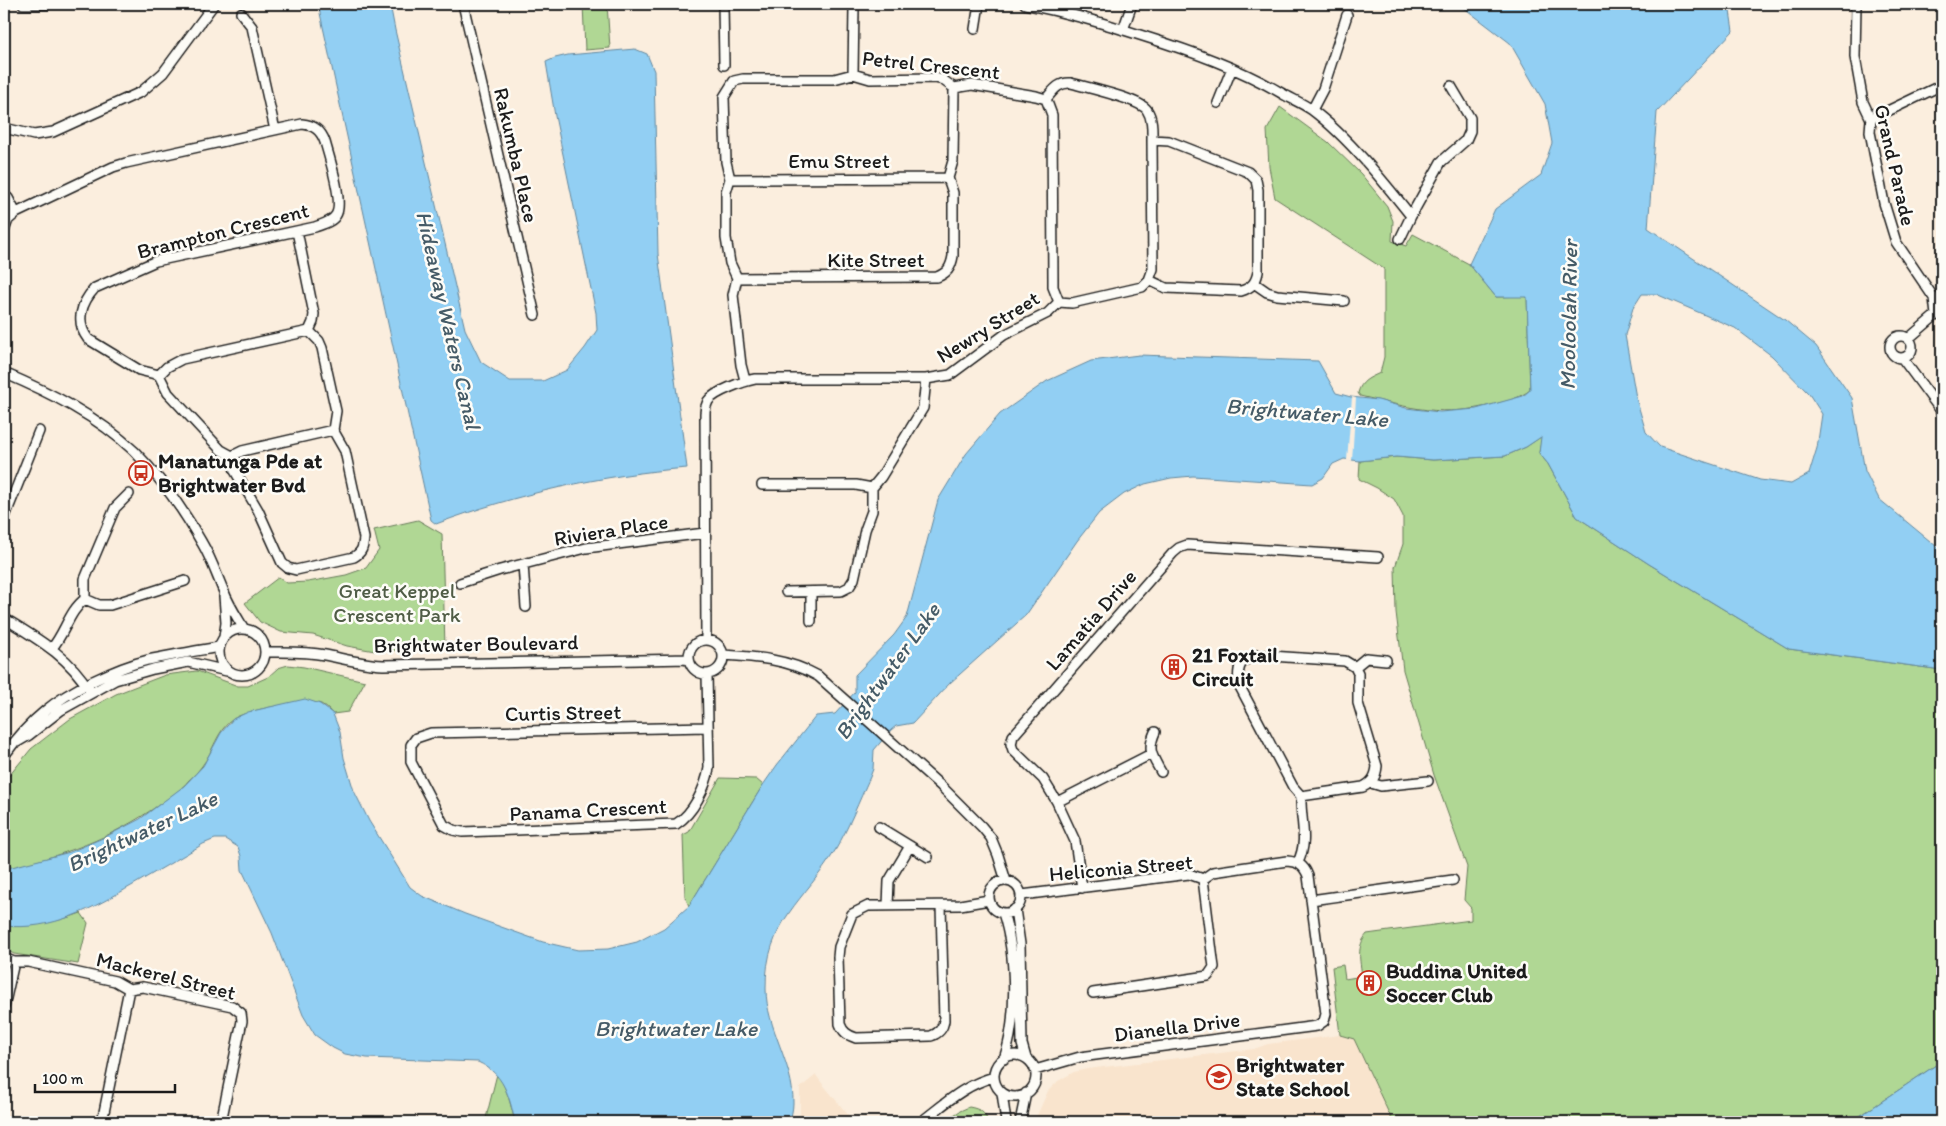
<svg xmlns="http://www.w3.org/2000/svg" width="1946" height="1126" font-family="Itim,sans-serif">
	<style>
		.built { fill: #f9e4cd }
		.green { fill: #b0d794; stroke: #667a58 }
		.water { fill: #92cff3; stroke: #63879d; fill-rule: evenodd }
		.pier { fill: #fbeede }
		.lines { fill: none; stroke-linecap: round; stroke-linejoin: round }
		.minor-casing { stroke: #1c1c1c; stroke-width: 12 }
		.minor { stroke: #fdfcf7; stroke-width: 9 }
		.labels { text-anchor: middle; stroke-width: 5; stroke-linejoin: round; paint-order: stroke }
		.street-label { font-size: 21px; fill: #1c1c1c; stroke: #fdfcf7 }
		.poi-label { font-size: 21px; font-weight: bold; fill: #1c1c1c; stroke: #fdfcf7; text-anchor: start }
		.park-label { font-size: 21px; fill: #505d46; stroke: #fdfcf7 }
		.water-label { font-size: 22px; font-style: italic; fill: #455b67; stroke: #fdfcf7 }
	</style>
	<rect width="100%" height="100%" fill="#fbeede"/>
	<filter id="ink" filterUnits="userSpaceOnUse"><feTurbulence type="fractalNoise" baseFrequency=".02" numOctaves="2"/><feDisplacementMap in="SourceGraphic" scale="10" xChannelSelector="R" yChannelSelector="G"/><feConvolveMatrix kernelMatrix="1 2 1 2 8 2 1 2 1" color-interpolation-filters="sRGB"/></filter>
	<g filter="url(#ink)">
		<path class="built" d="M1340,1035L1354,1039L1393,1122H1034L1048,1091L1058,1081L1074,1072L1087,1069L1254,1049L1268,1044Z
			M816,1075L821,1082L854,1122H798L800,1114V1088Z"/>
		<path class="green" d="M583,4H607L610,48L585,50Z
			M1280,107L1328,142L1361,174L1387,206L1393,221L1392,241L1406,246L1413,234L1469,264L1496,297L1527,296L1530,390C1520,398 1507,401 1495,404C1442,418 1411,408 1360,396L1358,393C1361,381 1369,378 1380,373L1384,357V269L1275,198L1269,167L1267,130Z
			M1542,436L1539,453L1548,464L1577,517L1649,564L1789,649L1942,670V1061L1851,1122H1393L1354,1039L1340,1035L1332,967L1343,965L1345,979L1362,976C1360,960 1356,947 1367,934L1471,920V908L1464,900L1467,867L1434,775L1403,670L1396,612L1395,567L1403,544V516L1394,499L1377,488L1359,479L1360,461L1396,457L1433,460L1505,456L1526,447Z
			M418,520L442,534L445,648L375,651L347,646L313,635L281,632L260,622L245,603L279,577L287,583L308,582L346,575L366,568L379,550L374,530Z
			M288,665L304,667L365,681L348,712L333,714C330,711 325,706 321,704C307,698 246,710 233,719C217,730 213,752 202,766C198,771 194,776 189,780C181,790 170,797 160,804C113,838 60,857 4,869V782L31,749L70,719L116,694L165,675L197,671L238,686H248L268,677L278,668Z
			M720,778L756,779L763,785L689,906L685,897L683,835L689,832Z
			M81,913L88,923L78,964L14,954L4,949V926C29,928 57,922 81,913Z
			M497,1074C507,1087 511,1106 515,1122H485Z
			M969,1107C980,1109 985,1112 988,1122H943L960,1111Z"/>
		<path class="water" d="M318,4H390L395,30L465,329L481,362L510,381H543L567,370L585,348L597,330L596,313L555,116L546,62L555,58L568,55L635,49L647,54L654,71L658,254L687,468C601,475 516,494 436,524L431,520Z
			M1459,4H1729L1733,31L1657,112L1648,228L1785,320L1816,346L1852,398L1865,471L1879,499L1942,551V670L1789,649L1649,564L1577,517L1548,464L1539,453L1541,437L1526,447L1505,456L1433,460L1396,457L1360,461L1344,459L1333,464L1323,478L1312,484L1193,476L1171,478L1145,484L1124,494L1099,513L1077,541L1026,615L950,683L913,723L896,726L891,730L874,750L873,769L870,777C859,801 849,827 836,849C805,901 765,921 766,989C766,1028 794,1064 793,1103C793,1110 791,1116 790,1122H515C509,1095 504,1074 478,1062L367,1058L345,1054L333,1048L315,1035L303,1015L272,933L242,870L241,856L238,847L225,839H215L203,844C180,858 157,871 133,885C93,908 53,931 4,926V869L70,852L105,837L140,819L184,786L203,766L221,733L233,719L248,712L305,699L320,704L333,714L340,732L344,758L354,791L369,821L410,887L422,896L465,914L543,942L578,950L608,949L637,942L664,928L689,906L763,785L777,765L816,716L835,714L855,692V675L894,635L907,617L938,500L966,454L1000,414L1047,381L1091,361L1139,355L1318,361L1336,393L1351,397L1378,400L1406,408L1440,412L1476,409L1523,396L1530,390L1527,297H1496L1469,264L1495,209L1541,175L1552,143L1545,104L1510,43ZM1642,294H1656L1735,328L1772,356L1809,394L1822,414L1817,448L1809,474L1791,484L1760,480L1660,447L1646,432L1636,398L1625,335L1633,308Z
			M1942,1061V1122H1851Z"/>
		<path class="pier" d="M1352,397L1356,398L1352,461L1347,460Z"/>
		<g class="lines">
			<defs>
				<path id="minor" d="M23,4H47
					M463,4L535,315
					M723,4L724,65
					M1025,4C1065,12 1104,23 1143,36C1191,51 1239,68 1283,94C1292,99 1304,104 1312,110C1347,136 1384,182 1411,216
					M1856,4L1855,57L1863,102L1871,119L1870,132L1884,203L1896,242L1934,298L1936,315L1908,339
					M241,13L252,27L275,130
					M975,29L979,4
					M1123,30L1132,4
					M853,74L854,7
					M1218,103L1232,68
					M1312,110L1323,89L1347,15
					M1871,119L1942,85
					M4,128L34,135L53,132L141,92L163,73L214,4
					M730,179L948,178
					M4,195L8,198L16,213
					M4,231L8,220L16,213L113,167L126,163L302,124C314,125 321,130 325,142C329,156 344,203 336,215C332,222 323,224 315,227L156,261L95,288C81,303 75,322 88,339L139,370L159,375
					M1400,239L1411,216L1441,162L1466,140L1470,131V118L1451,86
					M737,278L937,277C947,273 951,268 953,256V193L948,178L953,161L954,88
					M1149,280L1166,288L1241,291C1251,288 1256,283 1258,272V190L1256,180L1248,172L1169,141L1152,140
					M1254,283L1267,292L1277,295L1344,301
					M1890 347a11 11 0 1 1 22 0a11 11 0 1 1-22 0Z
					M1902,358L1942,412
					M4,373C51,393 97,416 134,451C161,478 184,511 202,543C211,558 217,576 224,592C229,605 237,617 244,629
					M159,375L168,393L221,450L232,456L235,471L258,510L282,563L288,568L296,570L354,557C362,552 363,548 364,538L345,451L333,430L336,411L322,348L319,341L309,331L313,322L314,314L297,231
					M159,375L167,367L182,359L309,331
					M745,380L741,365L733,295L737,278L730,263L726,238V192L730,179L726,162L724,97L734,81L743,79H834L853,74L870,79L935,78L943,80L954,88L972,85L1036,96L1046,99L1052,115L1053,280V287L1059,302
					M232,456L242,451L333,430
					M762,485H856L872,488
					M4,519L39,431
					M523,564L526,607
					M460,583L500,570L586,548L705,533
					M786,592L841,591L849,587L854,579L865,530L872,511V488L881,477L923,408L926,379
					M85,599L99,605H110L185,581
					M4,618C36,638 69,656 89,690
					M811,621V592
					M219 652a23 23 0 1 1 46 0a23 23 0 1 1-46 0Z
					M224,637L226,623L224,596
					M689 657a17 17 0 1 1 34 0a17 17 0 1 1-34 0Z
					M706,640L705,413C705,409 706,405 708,401C714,392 744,381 755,379H926L950,375L1004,335L1048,313L1059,302L1072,303L1142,287L1149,280L1153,269L1152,140C1152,130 1153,119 1147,110C1140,99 1085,87 1071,83C1058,82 1053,91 1046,99
					M52,648C65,633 69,611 85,599V579L115,508L129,494
					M266,652C285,652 305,651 325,655C345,659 363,664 383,665L689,659
					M723,655C757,657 788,659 818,676L941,786L982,827L991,838L998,855L1006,881
					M1355,667L1366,658L1386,660
					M707,675L709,768C706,787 693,814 676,824L462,832L453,830L444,825L411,762V745L416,738L431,733L707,727
					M1155,732C1147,750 1152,756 1161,772
					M17,742L29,735L61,710L115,680L153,669L188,662L227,671
					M4,756C16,739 29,724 45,711C70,690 116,668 148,660C171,655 196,651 219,647
					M1371,783L1381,786L1428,781
					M1057,802L1151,754
					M879,827L928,857
					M1298,862C1309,840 1300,820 1301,796L1293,787L1239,685C1237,666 1239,660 1258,655L1345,661L1355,667L1358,673V703L1377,766C1376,776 1373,782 1363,787L1301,796
					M989 897a16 16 0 1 1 32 0a16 16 0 1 1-32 0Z
					M1082,888L1075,841L1057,802L1043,779L1013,750L1011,744L1013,736L1173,553L1179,548L1187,545L1378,557
					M1022,895L1189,874L1203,879L1213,872L1287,861C1298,862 1304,865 1308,876L1326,1014L1324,1021L1317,1026L1080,1057L1035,1070
					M1311,900L1453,880
					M888,906L889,881L910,846
					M941,906L944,1020C943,1029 939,1033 931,1036L856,1038C847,1035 843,1032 840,1024L838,957L839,947L852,914L868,906L960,905L989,900
					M1015,909L1020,944L1022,1044L1026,1058
					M1003,913C1016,953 1018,1019 1004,1059
					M4,958L14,962H28L115,981L129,989L143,987L232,1006L241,1013L242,1021L221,1122
					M1093,993L1208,976L1214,967L1213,960L1203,879
					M4,1007L14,962
					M994 1076a21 21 0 1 1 42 0a21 21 0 1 1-42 0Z
					M1002,1093L1006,1122
					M102,1122L129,989
					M337,1122H345
					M921,1122C946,1103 964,1085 994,1077
					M1020,1122L1026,1093"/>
			</defs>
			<use href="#minor" class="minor-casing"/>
			<use href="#minor" class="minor"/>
		</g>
	</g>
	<defs>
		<symbol id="bus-ring" viewBox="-11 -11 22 22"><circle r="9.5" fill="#fdfcf7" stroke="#c8321e" stroke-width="1.5"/><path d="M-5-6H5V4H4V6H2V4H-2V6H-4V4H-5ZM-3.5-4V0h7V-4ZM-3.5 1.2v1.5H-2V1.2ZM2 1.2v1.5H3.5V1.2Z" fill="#c8321e"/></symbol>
		<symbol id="building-ring" viewBox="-11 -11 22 22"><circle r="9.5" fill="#fdfcf7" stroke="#c8321e" stroke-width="1.5"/><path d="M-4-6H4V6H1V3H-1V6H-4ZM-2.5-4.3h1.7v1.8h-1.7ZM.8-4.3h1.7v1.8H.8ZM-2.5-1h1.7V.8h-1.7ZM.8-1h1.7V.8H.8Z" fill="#c8321e"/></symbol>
		<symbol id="school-ring" viewBox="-11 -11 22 22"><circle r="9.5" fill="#fdfcf7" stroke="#c8321e" stroke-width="1.5"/><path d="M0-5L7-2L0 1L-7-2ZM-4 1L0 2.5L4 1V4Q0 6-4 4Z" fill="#c8321e"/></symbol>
	</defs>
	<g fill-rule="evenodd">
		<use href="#bus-ring" x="127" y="459" width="28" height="28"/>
		<use href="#building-ring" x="1160" y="653" width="28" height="28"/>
		<use href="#building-ring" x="1355" y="969" width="28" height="28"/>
		<use href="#school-ring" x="1205" y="1063" width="28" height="28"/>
	</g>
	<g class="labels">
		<g class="street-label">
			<text transform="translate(931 65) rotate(6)" y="7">Petrel Crescent</text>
			<text transform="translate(516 155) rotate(77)" y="7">Rakumba Place</text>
			<text x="839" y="168">Emu Street</text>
			<text transform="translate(1895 165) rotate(77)" y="7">Grand Parade</text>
			<text transform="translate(223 231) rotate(-14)" y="7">Brampton Crescent</text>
			<text x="876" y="267">Kite Street</text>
			<text transform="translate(988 327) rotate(-32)" y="7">Newry Street</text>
			<text transform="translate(611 530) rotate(-9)" y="7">Riviera Place</text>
			<text transform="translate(1091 620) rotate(-49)" y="7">Lamatia Drive</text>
			<text transform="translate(476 644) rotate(-1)" y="7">Brightwater Boulevard</text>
			<text transform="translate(563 713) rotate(-1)" y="7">Curtis Street</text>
			<text transform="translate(588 810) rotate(-3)" y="7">Panama Crescent</text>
			<text transform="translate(1121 868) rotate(-5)" y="7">Heliconia Street</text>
			<text transform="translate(166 976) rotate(14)" y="7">Mackerel Street</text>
			<text transform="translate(1177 1027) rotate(-7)" y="7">Dianella Drive</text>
		</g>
		<g class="poi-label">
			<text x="158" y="468">Manatunga Pde at<tspan x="158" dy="24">Brightwater Bvd</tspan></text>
			<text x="1192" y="662">21 Foxtail<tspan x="1192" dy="24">Circuit</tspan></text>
			<text x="1386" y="978">Buddina United<tspan x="1386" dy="24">Soccer Club</tspan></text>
			<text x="1236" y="1072">Brightwater<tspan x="1236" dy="24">State School</tspan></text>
		</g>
		<g class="park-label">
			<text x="397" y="598">Great Keppel<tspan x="397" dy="24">Crescent Park</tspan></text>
		</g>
		<g class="water-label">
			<text transform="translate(1568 315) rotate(-89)" y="8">Mooloolah River</text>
			<text transform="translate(449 320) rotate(77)" y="8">Hideaway Waters Canal</text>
			<text transform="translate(1307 412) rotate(5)" y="8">Brightwater Lake</text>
			<text transform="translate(887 671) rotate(-54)" y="8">Brightwater Lake</text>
			<text transform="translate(142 831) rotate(-25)" y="8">Brightwater Lake</text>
			<text x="676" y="1036">Brightwater Lake</text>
		</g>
	</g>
	<rect width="1946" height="1126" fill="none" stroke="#fdfcf7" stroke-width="20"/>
	<rect x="10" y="10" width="1926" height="1106" fill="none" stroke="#1c1c1c" stroke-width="2" filter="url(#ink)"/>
	<path d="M35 1084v8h140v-8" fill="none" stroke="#1c1c1c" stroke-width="2.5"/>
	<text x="42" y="1084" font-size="15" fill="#1c1c1c" stroke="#fdfcf7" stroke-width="4" paint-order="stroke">100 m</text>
</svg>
